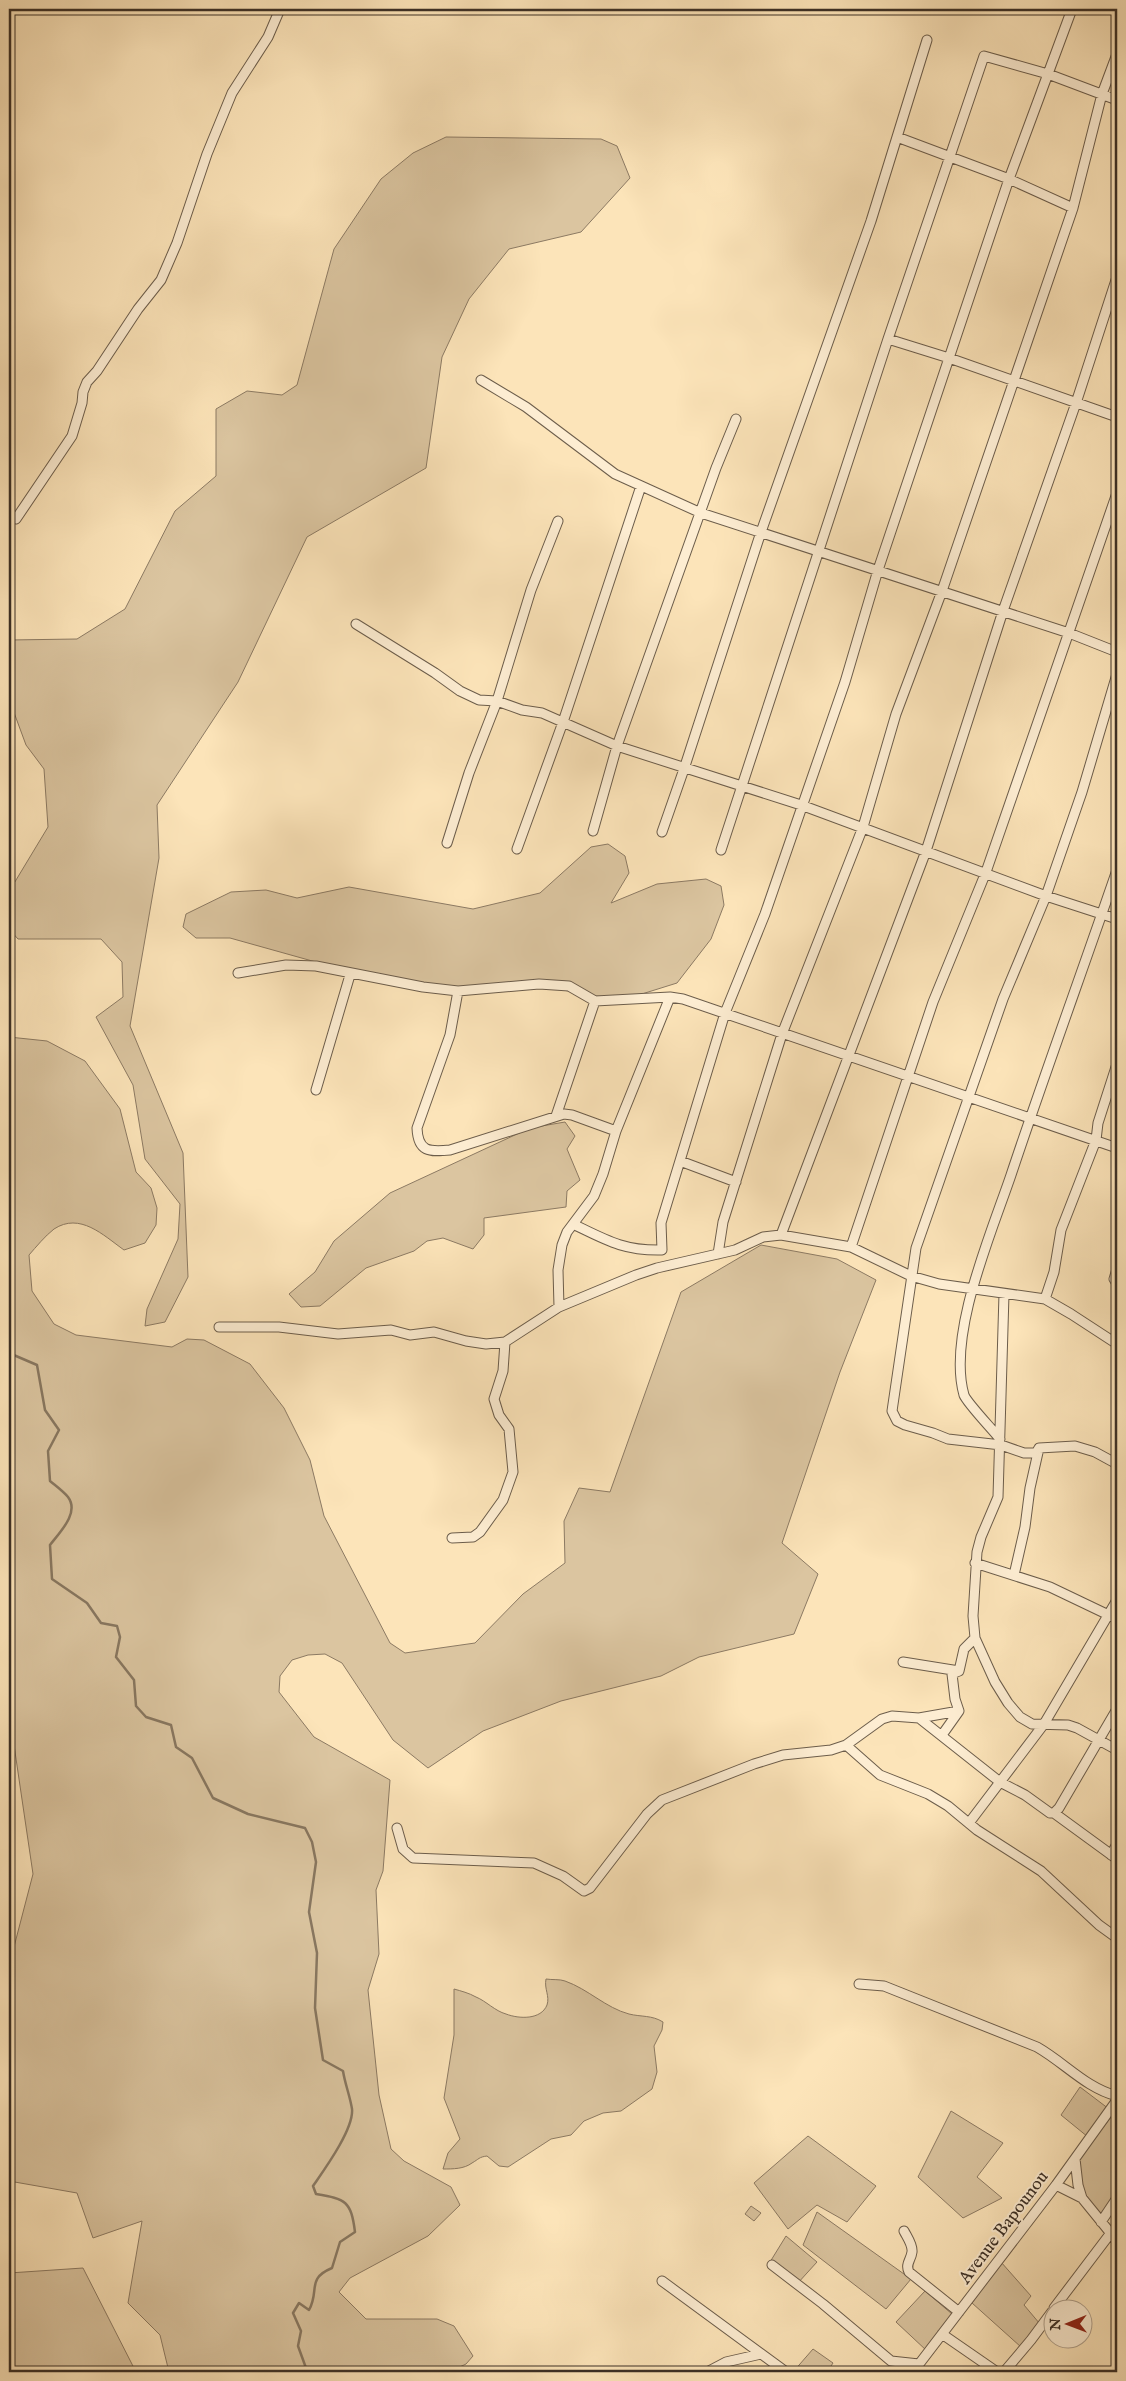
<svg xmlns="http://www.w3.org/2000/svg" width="1126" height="2381" font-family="'IM FELL English',serif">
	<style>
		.green { fill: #dbc5a0; stroke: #8c7a63 }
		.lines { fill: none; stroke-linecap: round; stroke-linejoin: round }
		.stream { stroke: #887760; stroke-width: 2.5 }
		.street-casing { stroke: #6c5d4b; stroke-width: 11 }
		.street { stroke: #fdedd2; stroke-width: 9 }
		.labels { text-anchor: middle; stroke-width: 4; stroke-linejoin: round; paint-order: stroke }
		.street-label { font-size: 18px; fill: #3c3026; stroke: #fdedd2 }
	</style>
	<rect width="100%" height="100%" fill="#fce4b9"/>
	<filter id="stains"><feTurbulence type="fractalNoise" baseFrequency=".004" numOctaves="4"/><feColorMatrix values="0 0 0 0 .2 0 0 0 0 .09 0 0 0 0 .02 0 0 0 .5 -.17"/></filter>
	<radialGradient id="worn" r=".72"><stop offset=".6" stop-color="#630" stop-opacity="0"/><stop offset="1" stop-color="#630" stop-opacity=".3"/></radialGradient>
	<path class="green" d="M446,137L601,139L617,146L630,178L581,232L509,249L469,299L442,357L426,468L307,537L238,682L157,805L159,858L130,1026L183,1153L188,1277L165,1322L145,1326L147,1309L178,1239L180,1204L145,1159L133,1085L96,1017L123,997L122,962L101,939H18L9,929L10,890L48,827L44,769L26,745L9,699V640L77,639L125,609L175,511L216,476V409L247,391L282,395L297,385L334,249L381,179L413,153Z
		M608,844L625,856L629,873L611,903L657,884L706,879L721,886L724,905L711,939L677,983L629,998L593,996L529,983L456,988L348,971L230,938H196L183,927L186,914L231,892L266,890L297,898L349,887L473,909L540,893L591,847Z
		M9,1037L47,1041L85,1061L120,1109L136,1172L151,1188L157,1208L156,1225L145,1243L124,1250C103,1235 80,1212 54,1229C45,1236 36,1247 29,1255L32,1291L54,1324L76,1335L172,1347L187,1339L204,1340L250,1364L284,1408L310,1460L324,1516L390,1643L405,1653L475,1643L523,1594L565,1563L564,1521L579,1488L610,1492L681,1292L761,1245L837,1259L876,1280L840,1372L782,1543L818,1574L794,1634L699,1657L661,1676L561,1701L483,1731L428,1768L393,1740L342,1663L325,1654L308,1655L292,1660L280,1676L279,1692L314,1737L390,1780L383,1871L376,1890L379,1954L368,1990L379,2095L391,2149L404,2161L451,2187L460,2205L428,2236L350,2278L339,2292L366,2319H437L454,2326L473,2356L466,2364L449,2372H169L160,2335L128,2303L142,2221L93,2238L77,2193L9,2181V1966L33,1874L9,1711Z
		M565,1122L575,1136L567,1149L580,1180L567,1191L566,1207L484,1218V1235L473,1249L443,1238L427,1241L414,1251L366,1268L320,1306L301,1307L289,1294L315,1272L334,1241L390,1193L530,1128Z
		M546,1979C552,1980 560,1979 565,1981C588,1989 606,2008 629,2014C641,2017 652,2015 663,2022L662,2030L654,2046L657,2072L652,2089L621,2111L603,2113L584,2121L571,2135L551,2139L508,2167L499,2166L487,2156C479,2157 479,2159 472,2163C464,2169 453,2169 443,2169L448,2153L460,2139L444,2098L454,2035V1989C461,1991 469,1993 476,1997C486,2001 495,2011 506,2014C519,2019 541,2020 547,2005C550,1996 544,1989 546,1979Z
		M1080,2087L1109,2109L1088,2137L1061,2115Z
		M1117,2109V2196L1101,2216L1081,2189L1078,2160Z
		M951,2111L1003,2143L977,2177L1002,2198L963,2218L918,2177Z
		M808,2136L876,2186L847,2222L817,2205L788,2229L754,2183Z
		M751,2206L761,2213L754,2221L745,2214Z
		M817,2212L911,2279L886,2309L803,2245Z
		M786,2236L817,2262L797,2284L770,2262Z
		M1001,2262L1031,2296L1024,2305L1040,2324L1021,2347L972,2303Z
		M83,2268L136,2372H9V2273Z
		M925,2291L952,2314L927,2351L896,2322Z
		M813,2349L833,2363L827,2372H793Z"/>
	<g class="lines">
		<path class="stream" d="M9,1353L37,1365L45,1410L59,1430L48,1451L50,1481C56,1486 63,1491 68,1497C80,1513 59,1533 50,1545L52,1579L87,1603L101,1623L117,1626L120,1637L116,1657L134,1680L136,1706L146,1717L171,1725L176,1747L192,1758L213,1798L248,1814L305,1828L312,1842L316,1862L309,1912L317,1953L315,2008L323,2060L343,2071C345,2084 350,2096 352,2109C354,2129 324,2170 313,2186L316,2194C346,2199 351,2201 355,2232L340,2242L332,2268C306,2279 320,2290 309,2310L299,2303L293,2313L301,2331L298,2346L306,2368L315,2372"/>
		<defs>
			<path id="street" d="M897,137L1009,179L1073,208
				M888,339L949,358L1117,417
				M481,380L526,407L615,474L701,513L1069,633L1117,652
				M16,519L72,436L82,403L83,392L87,382L97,371L138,309L161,280L177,243L207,154L232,93L268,37L280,9
				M356,624L435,673L460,691L479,700L497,701L522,710L542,713L617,746L801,805L1046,896L1117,919
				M1117,674L1082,792L1046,896L1003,999L916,1248L892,1411L897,1421L905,1425L933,1433L948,1439L1001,1445L1024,1453H1036L1039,1448L1075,1446L1095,1452L1117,1464
				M593,831L617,746L716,468L736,419
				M662,832L684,769L761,532L871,221L927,40
				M447,843L469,773L497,701L531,590L558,521
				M517,849L563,722L641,486
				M721,850L888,339L984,56L1048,74L1117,100
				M238,973L286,965L316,966L423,987L458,991L539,984L569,986L595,1001L670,997L683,999L1117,1148
				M458,991L450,1035L417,1128C418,1152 429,1152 450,1150L564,1114L572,1115L616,1131
				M316,1090L350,975
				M556,1116L595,1001
				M680,1161L736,1182
				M573,1224C606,1240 624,1251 662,1250L661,1223L725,1013L765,914L845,682L878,570L1009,179L1072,9
				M781,1235L926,851L1003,611L1076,403L1117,277
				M851,1247L933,1002L986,872L1117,493
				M718,1254L723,1222L782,1034L863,827L896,714L942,591L1073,208L1102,94L1117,54
				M1117,1269L1114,1279L1117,1284
				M1004,1294L998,1497L981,1537L977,1552L973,1616L975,1638L995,1682L1008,1703L1020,1717L1032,1724L1068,1725L1077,1728L1117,1750
				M1045,1299L1054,1272L1061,1230L1096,1140L1098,1123L1117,1064
				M559,1307L558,1270L562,1245L567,1232L594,1196L603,1174L616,1131L670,997
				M219,1327H279L338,1334L391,1330L410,1335L434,1332L466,1341L486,1344L505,1342L559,1307L636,1275L657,1268L735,1250L763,1237L781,1235L851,1247L911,1276L939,1284L1045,1299L1071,1314L1117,1344
				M1000,1439C993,1430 967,1403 964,1395C947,1335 991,1234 1011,1175C1045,1073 1082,972 1117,870
				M452,1538L473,1537L480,1532L503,1500L513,1472L509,1429L499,1415L494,1399L503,1371L505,1342
				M975,1563L1050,1587L1117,1619
				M1014,1575L1025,1527L1030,1488L1039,1448
				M903,1662L959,1671
				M919,1718L959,1711
				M942,1735L959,1711L955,1699L952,1674L959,1671L964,1649L975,1638
				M846,1745L882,1719L892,1716L919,1718L1000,1782L1025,1795L1050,1813H1054L1059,1808L1117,1709
				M1054,1813L1117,1859
				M969,1823L1044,1724L1117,1600
				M397,1828L403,1849L413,1858L534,1863L563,1876L584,1891L590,1888L647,1814L662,1800L754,1764L783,1755L831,1750L846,1745L880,1775L928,1794L948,1806L977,1830L1041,1871L1099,1925L1117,1938
				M1111,1855L1117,1844
				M859,1984L884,1986L1037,2047C1065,2063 1086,2088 1117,2096
				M1075,2159L1078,2185L1082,2198L1117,2241
				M1056,2185L1082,2198
				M1101,2222L1117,2198
				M904,2231C907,2237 913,2245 912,2252C911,2260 905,2264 909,2272L959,2312
				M772,2265L823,2304L891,2361L919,2364
				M662,2281L786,2372
				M1054,2308L1110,2234
				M942,2334L997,2372
				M707,2372L726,2362L761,2354
				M913,2372L1056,2185L1117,2100
				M1004,2372L1031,2340L1054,2309"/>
		</defs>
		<use href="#street" class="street-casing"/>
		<use href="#street" class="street"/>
	</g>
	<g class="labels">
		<g class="street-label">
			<text transform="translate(1003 2227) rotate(-53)" y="6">Avenue Bapounou</text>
		</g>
	</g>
	<rect width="1126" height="2381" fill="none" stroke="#fce4b9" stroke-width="30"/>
	<rect x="10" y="10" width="1106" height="2361" fill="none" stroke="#3c3026" stroke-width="2.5"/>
	<rect x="15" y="15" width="1096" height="2351" fill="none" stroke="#3c3026"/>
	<g transform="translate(1068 2324) rotate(269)"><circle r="24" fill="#fdedd2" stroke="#b0a18d"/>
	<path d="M0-4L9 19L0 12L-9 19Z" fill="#8f2418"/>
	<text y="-8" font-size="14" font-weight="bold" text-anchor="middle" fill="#3c3026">N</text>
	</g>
	<rect width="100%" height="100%" filter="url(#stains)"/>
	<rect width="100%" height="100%" fill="url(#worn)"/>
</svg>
